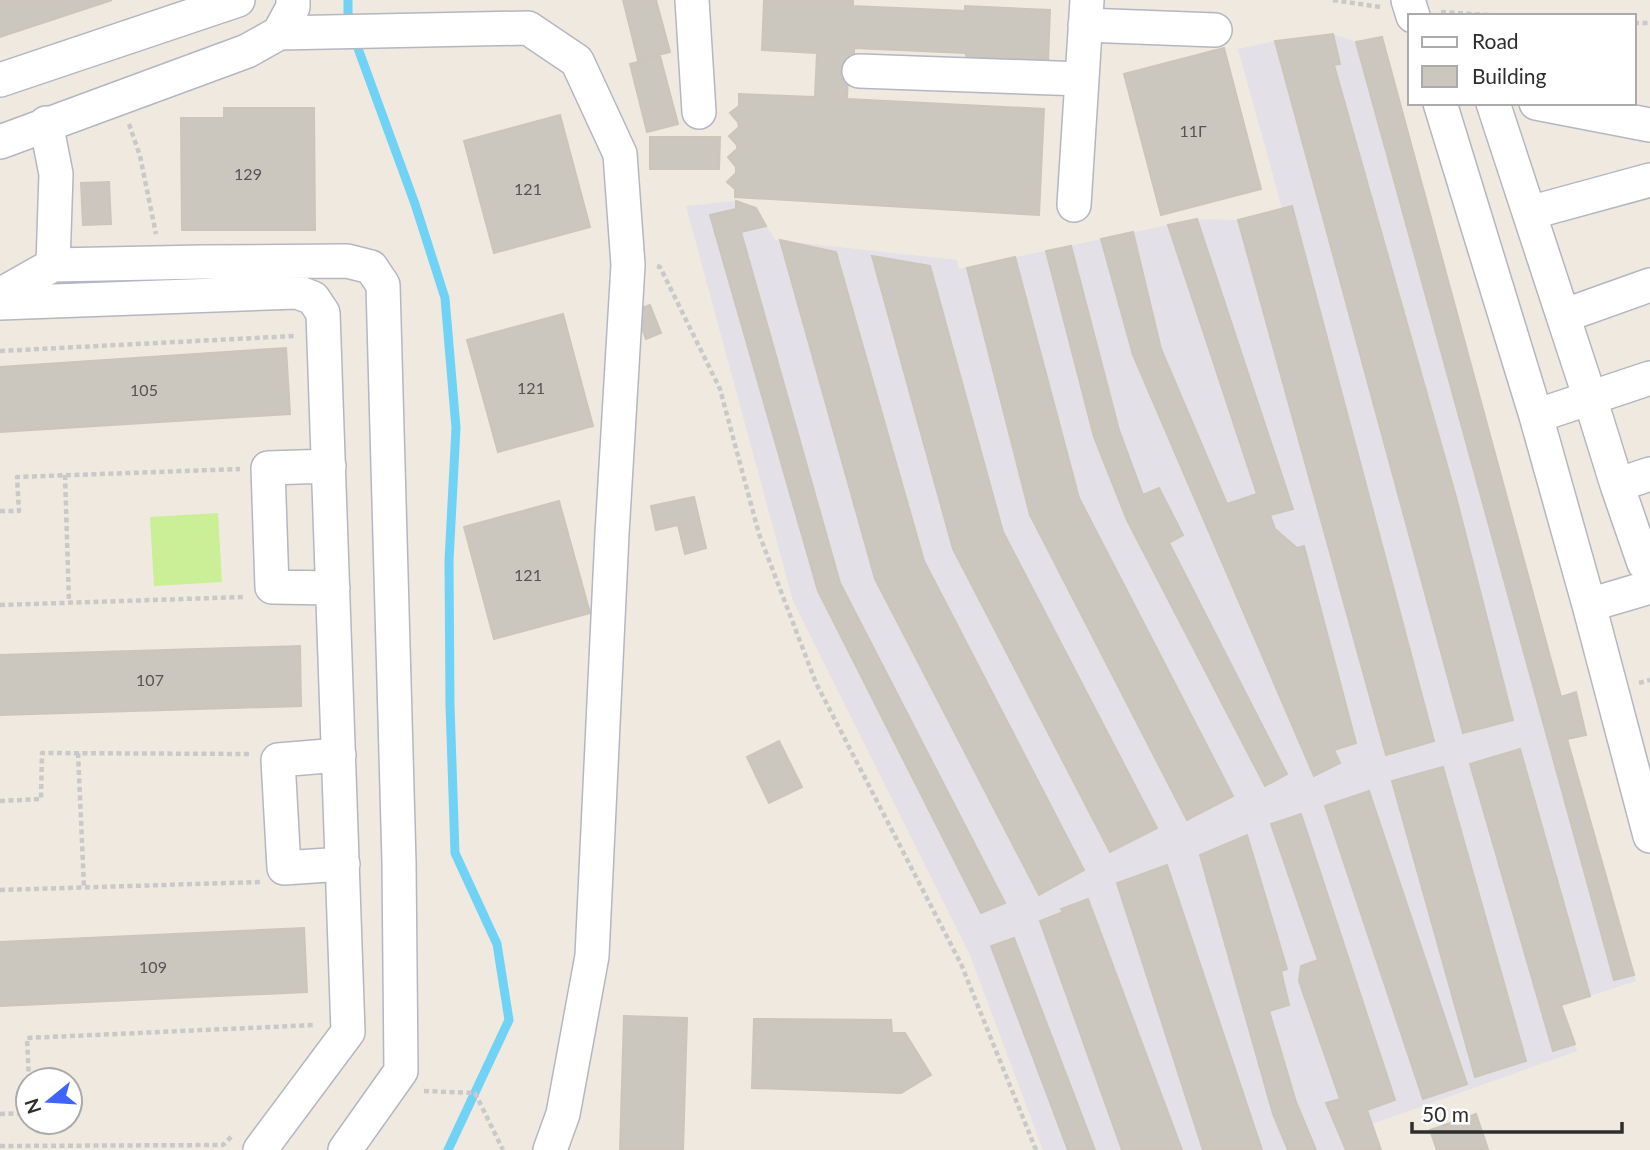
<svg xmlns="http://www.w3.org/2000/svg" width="1650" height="1150" font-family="Lato,sans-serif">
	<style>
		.industrial { fill: #e3e0e8 }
		.pitch { fill: #caef96 }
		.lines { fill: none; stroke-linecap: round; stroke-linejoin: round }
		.stream { stroke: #70d3f5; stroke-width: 9 }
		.building { fill: #cbc7be; stroke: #ccc5b9; stroke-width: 2 }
		.minor-casing { stroke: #b4b7c2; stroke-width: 36 }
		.path { stroke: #c9c9c9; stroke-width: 4.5; stroke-dasharray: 5 3.5; stroke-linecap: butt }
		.minor { stroke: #fff; stroke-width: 33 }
		.labels { text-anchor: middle; stroke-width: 5; stroke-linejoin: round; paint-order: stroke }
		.number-label { font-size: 16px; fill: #555452 }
	</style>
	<rect width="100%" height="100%" fill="#efe9e0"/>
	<path class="industrial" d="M1333,34L1356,42L1382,37L1560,696L1576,692L1586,735L1567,740L1636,981L1562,1005L1577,1051L1372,1124L1381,1150H1043L970,955L793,601L686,206L736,201L756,208L775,240L957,260L959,269L1197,219L1238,220L1282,208L1238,49L1275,41Z"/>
	<path class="pitch" d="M218,513L222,582L154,586L150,517Z"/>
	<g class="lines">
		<path class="stream" d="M348,0V13
			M356,43L415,204L445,298L456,428L449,561L450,705L455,853L497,944L509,1020L448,1150"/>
	</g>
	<path class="building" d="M0,0H112L0,37Z
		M623,0H656L670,52L638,60Z
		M764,0H853V6L965,11V6L1050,10L1048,62L966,58V53L854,48V54H849L847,99L1044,109L1039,215L735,197V189L727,182L736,173V167L728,157L737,149V145L729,136L739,127L738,122L730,113L739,106V94L815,97L817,53L762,50Z
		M1333,34L1340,64L1334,65L1456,497L1513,720L1463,733L1275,41Z
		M1382,37L1561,697L1576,692L1586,735L1567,739L1634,975L1614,980L1356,42Z
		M1224,48L1261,189L1161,215L1124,74Z
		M660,56L678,124L647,132L630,64Z
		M224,108H314L315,230H182L181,118H224Z
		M560,115L590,227L494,253L464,141Z
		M650,137H720L719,169H650Z
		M109,182L111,224L83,225L81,183Z
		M736,201L756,208L766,226L741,232L840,583L1005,903L981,913L818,591L710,215L736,209Z
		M1292,206L1434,741L1386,755L1238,220Z
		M1197,219L1293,509L1270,515L1275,529L1297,548L1304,546L1356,743L1334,750L1340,763L1314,776L1133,355L1101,239L1133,232L1161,349L1227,504L1257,494L1168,225Z
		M780,240L836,252L924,561L1084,870L1039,895L875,579Z
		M1071,246L1119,430L1143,495L1159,488L1183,535L1169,543L1287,774L1265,786L1127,520L1094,437L1046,251Z
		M872,256L930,266L1003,532L1157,828L1110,852L953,549Z
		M1015,257L1079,498L1233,796L1187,820L1030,515L967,268Z
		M650,305L661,333L646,339L635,310Z
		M563,314L593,426L498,452L467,340Z
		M286,348L290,414L0,432V367Z
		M694,497L706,548L685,554L678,525L656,530L651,506Z
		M559,501L590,613L494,639L464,527Z
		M300,646L301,706L0,715V655Z
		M779,741L802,787L769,803L747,757Z
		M1520,749L1590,996L1561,1005L1575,1044L1553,1051L1470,764Z
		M1443,767L1526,1061L1475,1077L1392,781Z
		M1369,791L1467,1084L1423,1099L1325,806Z
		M1301,814L1395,1100L1367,1110L1381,1150H1346L1326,1103L1340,1099L1299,981L1301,966L1318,960L1271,824Z
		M1247,835L1287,969L1281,971L1289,1005L1269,1011L1296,1102L1316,1150H1288L1273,1114L1200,855Z
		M1167,865L1262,1150H1203L1117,883Z
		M1088,899L1182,1150H1122L1040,921L1063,912L1061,909Z
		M304,928L307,992L0,1006V942Z
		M1014,938L1095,1150H1068L991,946Z
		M624,1016L687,1018L683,1150H620Z
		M754,1019L891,1020L892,1033H905L931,1075L901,1093L752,1088Z
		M1476,1114L1488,1149L1437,1150L1430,1130Z"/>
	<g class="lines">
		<defs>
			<path id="minor" d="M692,0L699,112
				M1408,0L1413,16
				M1085,25L1215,30
				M279,33L293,7V0
				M859,71L1082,79
				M0,80L238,0
				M1440,103L1536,416L1589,605L1650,836
				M1493,103L1590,398L1617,485L1650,474
				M1536,103L1650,125
				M0,142L247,51L279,33L528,28L577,61L620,154L628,265L612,534L592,956L563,1114L550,1150
				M1074,205L1087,0
				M1529,213L1650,180
				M53,265L204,262L347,261L371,267L383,285L399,862L401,1071L345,1150
				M0,295L53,265L56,174L46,123
				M0,303L297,292L313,298L323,313L348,1032L260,1150
				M1563,316L1650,285
				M1536,416L1650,378
				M329,466L268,468L272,587L333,588
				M1617,485L1644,563L1650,561
				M1589,605L1650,587
				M339,755L278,760L284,868L343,864"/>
		</defs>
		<use href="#minor" class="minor-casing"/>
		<path class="path" d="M1333,0L1380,7
			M1441,12L1504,16
			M1634,23H1650
			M129,124L140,156L156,234
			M657,266L660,267L720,389L759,534L816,683L961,964L1036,1150
			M0,351L294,336
			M65,475L69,602
			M0,511H19L17,477L240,469
			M0,605L244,597
			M1639,683L1650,680
			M78,753L84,887
			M0,801L41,799L42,753L250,754
			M0,890L260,882
			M29,1080L27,1038L315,1025
			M424,1091L475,1093L503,1150
			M0,1114L28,1113
			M0,1146L223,1145L233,1135"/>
		<use href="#minor" class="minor"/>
	</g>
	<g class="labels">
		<g class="number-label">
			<text x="1193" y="137">11Г</text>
			<text x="248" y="180">129</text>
			<text x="528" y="195">121</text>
			<text x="531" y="394">121</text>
			<text x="144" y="396">105</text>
			<text x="528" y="581">121</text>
			<text x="150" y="686">107</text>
			<text x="153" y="973">109</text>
		</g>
	</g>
	<rect x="1408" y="14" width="228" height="91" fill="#ffffff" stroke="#ababab" stroke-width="2"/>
	<rect x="1422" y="37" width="35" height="10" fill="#ffffff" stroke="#ababab" stroke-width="2"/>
	<text x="1472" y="49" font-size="21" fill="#2e2e2e">Road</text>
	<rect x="1422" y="66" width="35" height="21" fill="#cbc7be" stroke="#ababab" stroke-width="2"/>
	<text x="1472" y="84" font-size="21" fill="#2e2e2e">Building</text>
	<g transform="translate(49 1101) rotate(252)"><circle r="33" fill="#ffffff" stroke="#ababab" stroke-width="2"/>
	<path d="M0-5L12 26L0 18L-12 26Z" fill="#3e63ff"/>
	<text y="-10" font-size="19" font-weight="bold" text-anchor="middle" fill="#2e2e2e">N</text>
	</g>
	<path d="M1412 1122v10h210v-10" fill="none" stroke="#2e2e2e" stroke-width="3.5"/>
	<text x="1422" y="1122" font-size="21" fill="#2e2e2e" stroke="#ffffff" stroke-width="5" paint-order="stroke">50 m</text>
</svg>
